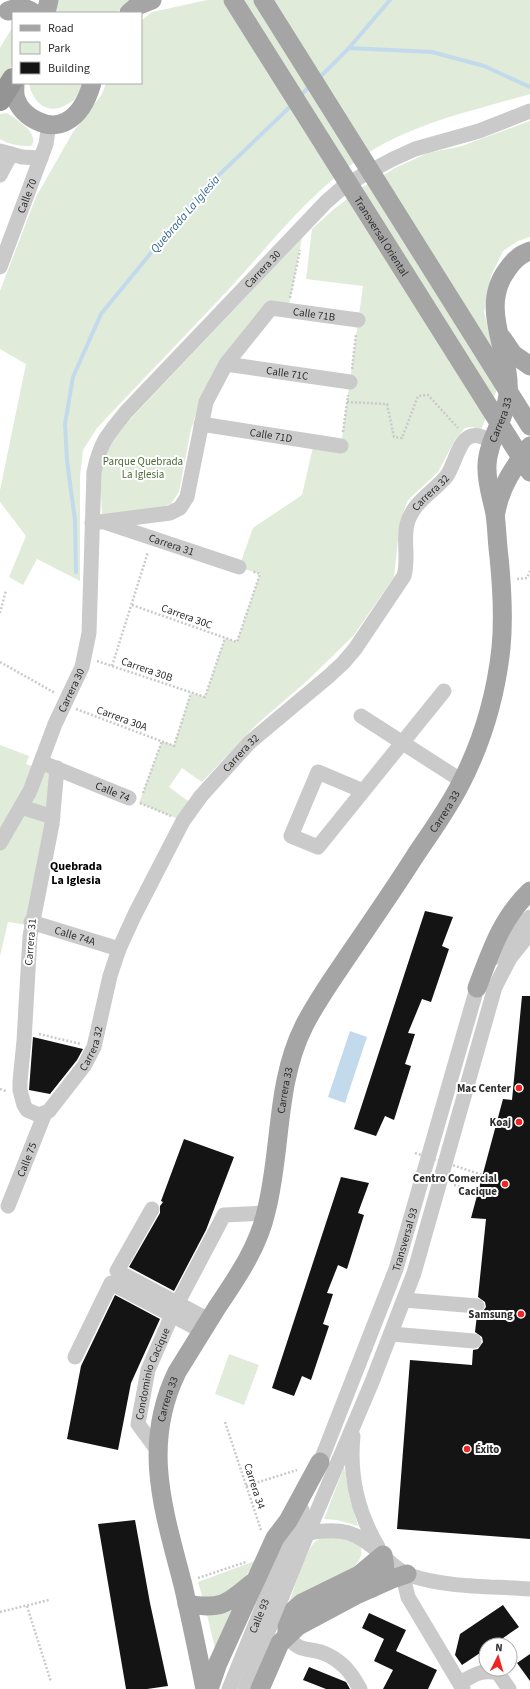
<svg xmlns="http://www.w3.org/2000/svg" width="530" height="1689" font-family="'Source Sans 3',sans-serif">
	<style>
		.green { fill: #e1ebd9 }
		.water { fill: #c3daed }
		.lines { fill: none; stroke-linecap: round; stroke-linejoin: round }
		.stream { stroke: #c3daed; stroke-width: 4 }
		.building { fill: #141414 }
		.path { stroke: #cacaca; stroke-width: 2.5; stroke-dasharray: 2 2; stroke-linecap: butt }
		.minor { stroke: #cacaca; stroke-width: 15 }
		.major { stroke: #a5a5a5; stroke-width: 19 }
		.highway { stroke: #949494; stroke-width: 22 }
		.path-bridge { stroke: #cacaca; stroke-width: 2.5; stroke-dasharray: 2 2; stroke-linecap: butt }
		.major-bridge { stroke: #a5a5a5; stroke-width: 19 }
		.poi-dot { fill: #ef2423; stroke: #fff; stroke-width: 1.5 }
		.labels { text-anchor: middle; stroke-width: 4; stroke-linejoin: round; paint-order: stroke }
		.street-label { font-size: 11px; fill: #2d2d2d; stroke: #fff }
		.park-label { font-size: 11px; fill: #4c6a38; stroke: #fff }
		.poi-label { font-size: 11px; font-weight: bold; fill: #2d2d2d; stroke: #fff; text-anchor: end }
		.water-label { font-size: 12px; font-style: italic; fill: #366893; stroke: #fff }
		.neighbourhood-label { font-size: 12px; font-weight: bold; fill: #000; stroke: #fff }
	</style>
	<rect width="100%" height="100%" fill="#fff"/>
	<path class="green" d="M58,0H132L116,13H56Z
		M207,0H530V94C482,108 431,119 387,142C321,177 277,237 228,290C185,336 140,382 97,428L83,450L80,476V581L37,559L23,585L9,577L26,536L0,502V490L26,364L0,349V291L36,197L73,132L102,94L106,83H141V21L152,12Z
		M13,26V63L0,85V48Z
		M29,83H83C81,88 78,95 74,100C72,102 67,104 64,106C45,115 32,100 29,83Z
		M7,113C16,119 41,134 31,146C19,146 10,145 0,139V114Z
		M530,121V237L518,241L503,251L491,276L484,312L493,349L499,384L481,430L472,427L465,428L455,440L438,472L408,500L400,521L394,577L354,635L307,681L257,724L202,782L182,768L169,787L188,801L178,819L139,803L162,741L174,745L191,693L205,697L225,638L237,642L260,574L239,567L253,528L302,495L313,447L341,445L363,286L306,279L312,229L334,209L363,187L395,168L428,153L462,146Z
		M302,238L289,305L270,304L203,394L191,429L179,492L171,504L162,507L102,515L100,477L103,456L118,432Z
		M0,745L29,756L26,764L52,773L45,829L27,925L8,922L0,956Z
		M229,1354L259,1365L244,1405L215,1394Z
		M344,1467L349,1493L358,1526L337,1520L324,1519Z
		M334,1536L360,1545C364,1555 359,1562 352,1569L289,1603C295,1588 304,1550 316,1541C322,1537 328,1537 334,1536Z
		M255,1561C249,1573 235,1593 221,1597C216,1599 208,1599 203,1599L198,1582Z
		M237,1606L215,1648L207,1615Z"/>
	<path class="water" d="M350,1031L367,1037L345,1103L328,1097Z"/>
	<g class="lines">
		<path class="stream" d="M349,48L432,52L484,66L530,87
			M318,79L349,48L390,0
			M300,96L311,85
			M76,572L75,520L67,461L65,424L73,377L101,314L200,193L293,104"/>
	</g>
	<path class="building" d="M425,911L453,917L442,946L449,949L431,1002L422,999L408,1033L415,1034L405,1064L411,1066L394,1120L385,1116L376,1136L354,1129Z
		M522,996H530V1539L397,1529L410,1360L472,1365L473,1350L478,1349L483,1342L482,1337L475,1332L477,1315L481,1314L486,1307L485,1302L478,1297L486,1219L471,1218L503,1099L512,1100Z
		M33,1037L83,1049L77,1060L50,1094L29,1090Z
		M184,1139L234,1157L206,1230L174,1291L129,1267L160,1213V1206L163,1202L161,1201Z
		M341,1177L369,1183L358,1213L364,1215L347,1269L338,1265L327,1293L333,1294L323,1324L329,1326L311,1380L302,1376L294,1396L272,1388Z
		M115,1295L160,1319L131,1383L118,1450L67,1439L81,1366Z
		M135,1520L150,1603L168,1686L147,1689H126L98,1524Z
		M503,1605L519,1627L493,1645H486V1649L462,1665L455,1655L460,1634Z
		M369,1613L406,1630L396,1651L437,1670L428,1689H383L393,1670L374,1661L384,1639L362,1628Z
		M530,1654V1681L517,1663Z
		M309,1667L346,1682L350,1689H326L303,1680Z"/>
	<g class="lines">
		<path class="path" d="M290,298L300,250
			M352,369L356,334
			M347,402L387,404L394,437L402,438L418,396L428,395L458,428
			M343,432L348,395
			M517,579L527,578L530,571
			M132,605L237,642L260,574L252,571
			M0,613L6,590
			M97,661L205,697L225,638
			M0,662L55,693
			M112,666L148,552
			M76,709L174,746L191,693
			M143,793L162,741
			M140,803L171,816
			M39,1034L81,1044
			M0,1089L6,1091
			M454,1185L478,1192
			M225,1422L261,1530
			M246,1486L297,1470
			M198,1578L246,1562
			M27,1606L51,1682
			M0,1612L49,1600"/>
		<g class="minor">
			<path d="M0,151L22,157L41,158"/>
			<path d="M0,175L11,154"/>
			<path id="s1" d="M0,267L46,144L49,124"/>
			<path id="s2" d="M226,364L350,382"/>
			<path id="s3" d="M201,424L341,446"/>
			<path id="s4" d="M92,523L170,513L180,508L187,497L206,402L226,364L271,308L358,320"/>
			<path id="s5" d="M107,523L239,567"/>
			<path d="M361,716L462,781"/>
			<path id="s6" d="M48,765L129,798"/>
			<path id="s7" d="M57,768L52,824L30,936L24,1041L20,1081V1090L24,1105L27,1110L39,1115L49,1111L52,1107L84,1066L94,1047L110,976L119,949L135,914L183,821L201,796L249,743L329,676L343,663L355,649L404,576C409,559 403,541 407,524C413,502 432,493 446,477C454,467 458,442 469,437C477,433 485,438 492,442"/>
			<path d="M363,791L318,772L291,836L318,847L444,691"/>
			<path d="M21,807L53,817"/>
			<path id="s8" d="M0,843L30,791L55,724L82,667L89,633L94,472C100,443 107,435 126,412L326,202L342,188L363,175L393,159L415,149L479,131L530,111"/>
			<path id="s9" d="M31,922L119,949"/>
			<path d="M494,958L505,942L530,917"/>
			<path id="s10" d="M8,1206L45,1113"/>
			<path d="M152,1209L117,1271L209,1320"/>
			<path d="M404,1300L477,1306"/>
			<path d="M177,1304L224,1215L266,1213"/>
			<path d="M391,1334L474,1341"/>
			<path d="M75,1357L111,1283L202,1331"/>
			<path d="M353,1436C349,1476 358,1513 378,1547"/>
			<path id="s11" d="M158,1451L138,1424L148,1370L172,1315"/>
			<path id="s12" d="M316,1473L396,1269L477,988L482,978"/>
			<path d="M308,1533C341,1527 357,1531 382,1555C390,1562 398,1571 409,1575C447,1588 490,1586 530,1589"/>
			<path d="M407,1574L405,1585L408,1597L463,1689"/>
			<path d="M287,1636C301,1655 311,1646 328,1655C344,1663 352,1674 360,1689"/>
			<path d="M460,1683C474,1675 481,1669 498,1673L509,1689"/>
			<path id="s13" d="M229,1689L302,1510"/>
			<path d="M245,1689L301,1549L372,1382L414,1273L495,987L510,958L530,933"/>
		</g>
		<g class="major">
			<path d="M8,11C17,7 26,7 34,13"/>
			<path d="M46,13L49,0"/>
			<path d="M129,13L137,6L152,0"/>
			<path d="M15,83C15,88 14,94 16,99C22,117 49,132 67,121C80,114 88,97 92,83"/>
			<path d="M502,338L513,354L530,366"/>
			<path d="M496,512C501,485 514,467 530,446"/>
			<path d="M477,988C491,951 501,919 530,891"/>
			<path d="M187,1604C221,1610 227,1604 252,1583"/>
			<path d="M287,1636V1627L294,1610L302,1603L359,1575L383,1555C387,1573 385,1576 372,1588"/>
			<path id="s14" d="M205,1689C198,1654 191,1620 183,1585C164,1511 141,1446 177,1372C190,1351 203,1330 216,1309C236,1279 258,1248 266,1212C282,1150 275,1084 304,1026C317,1000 334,977 350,953C372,921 394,889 415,856C431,832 448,809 461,783C482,742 496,694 501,648C504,617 502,587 499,557C497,542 497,528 495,514C492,498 486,482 487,465C488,440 505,420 508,395C512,353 478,309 507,270C513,261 520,254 530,251"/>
			<path d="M209,1689L218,1663L275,1538L288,1521L320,1462"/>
			<path d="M260,1689L280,1643L298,1626L356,1595L392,1579L407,1574"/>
		</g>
		<path class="highway" d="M0,100L13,79"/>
		<path class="path-bridge" d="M415,1153L483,1175"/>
		<g class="major-bridge">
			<path id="s15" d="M233,0L530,472"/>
			<path d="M263,0L530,426"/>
		</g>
	</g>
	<g class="poi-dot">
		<circle cx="519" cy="1088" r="4"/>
		<circle cx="519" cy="1122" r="4"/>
		<circle cx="505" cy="1184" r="4"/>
		<circle cx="521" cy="1314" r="4"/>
		<circle cx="467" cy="1449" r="4"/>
	</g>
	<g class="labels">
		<g class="street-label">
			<text dy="4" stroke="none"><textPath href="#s1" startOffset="76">Calle 70</textPath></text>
			<text dy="4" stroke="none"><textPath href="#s15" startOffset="279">Transversal Oriental</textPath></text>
			<text dy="4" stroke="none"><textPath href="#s8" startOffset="657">Carrera 30</textPath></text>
			<text dy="4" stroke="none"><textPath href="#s4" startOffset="358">Calle 71B</textPath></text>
			<text dy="4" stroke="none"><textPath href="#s2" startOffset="62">Calle 71C</textPath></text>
			<text dy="4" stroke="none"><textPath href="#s14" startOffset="1362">Carrera 33</textPath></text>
			<text dy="4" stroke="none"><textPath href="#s3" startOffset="71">Calle 71D</textPath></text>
			<text dy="4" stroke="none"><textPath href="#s7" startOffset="1117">Carrera 32</textPath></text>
			<text dy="4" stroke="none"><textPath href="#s5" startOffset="68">Carrera 31</textPath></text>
			<text transform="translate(187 616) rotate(20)" y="4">Carrera 30C</text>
			<text transform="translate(147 669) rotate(19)" y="4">Carrera 30B</text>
			<text dy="4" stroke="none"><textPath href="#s8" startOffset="169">Carrera 30</textPath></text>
			<text transform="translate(122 718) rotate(20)" y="4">Carrera 30A</text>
			<text dy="4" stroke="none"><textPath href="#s7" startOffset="782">Carrera 32</textPath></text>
			<text dy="4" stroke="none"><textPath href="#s6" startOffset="70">Calle 74</textPath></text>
			<text dy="4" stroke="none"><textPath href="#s14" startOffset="956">Carrera 33</textPath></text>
			<text dy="4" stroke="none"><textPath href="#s9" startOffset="46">Calle 74A</textPath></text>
			<text transform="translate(30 942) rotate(-85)" y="4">Carrera 31</text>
			<text dy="4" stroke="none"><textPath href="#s7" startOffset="446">Carrera 32</textPath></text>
			<text dy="4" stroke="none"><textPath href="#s14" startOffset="632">Carrera 33</textPath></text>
			<text dy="4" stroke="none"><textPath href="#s10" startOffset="50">Calle 75</textPath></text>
			<text dy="4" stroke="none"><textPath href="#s12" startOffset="250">Transversal 93</textPath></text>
			<text dy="4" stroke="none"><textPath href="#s11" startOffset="86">Condominio Cacique</textPath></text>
			<text dy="4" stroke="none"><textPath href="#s14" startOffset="296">Carrera 33</textPath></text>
			<text transform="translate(255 1486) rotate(72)" y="4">Carrera 34</text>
			<text dy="4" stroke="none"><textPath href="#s13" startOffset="79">Calle 93</textPath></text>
		</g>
		<g class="park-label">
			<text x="143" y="465">Parque Quebrada<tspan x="143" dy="13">La Iglesia</tspan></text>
		</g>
		<g class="poi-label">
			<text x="511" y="1092">Mac Center</text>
			<text x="511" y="1126">Koaj</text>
			<text x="497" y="1182">Centro Comercial<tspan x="497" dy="13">Cacique</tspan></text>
			<text x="513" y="1318">Samsung</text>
			<text x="475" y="1453" text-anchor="start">Éxito</text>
		</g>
		<g class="water-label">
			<text transform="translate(185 214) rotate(-49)" y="4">Quebrada La Iglesia</text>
		</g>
		<g class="neighbourhood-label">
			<text x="76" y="870">Quebrada<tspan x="76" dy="14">La Iglesia</tspan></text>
		</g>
	</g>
	<rect x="12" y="12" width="130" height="72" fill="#ffffff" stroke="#ababab"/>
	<rect x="20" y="25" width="20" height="6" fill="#a5a5a5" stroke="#ababab"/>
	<text x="48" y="32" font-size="12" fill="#2d2d2d">Road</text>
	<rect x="20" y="42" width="20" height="12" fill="#e1ebd9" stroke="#ababab"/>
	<text x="48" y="52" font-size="12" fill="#2d2d2d">Park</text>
	<rect x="20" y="62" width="20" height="12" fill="#141414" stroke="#ababab"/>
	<text x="48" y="72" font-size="12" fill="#2d2d2d">Building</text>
	<g transform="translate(498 1657) rotate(5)"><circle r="19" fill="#ffffff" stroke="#ababab"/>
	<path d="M0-3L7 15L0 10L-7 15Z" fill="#ef2423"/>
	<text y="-6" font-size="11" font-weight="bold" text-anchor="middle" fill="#2d2d2d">N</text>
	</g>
</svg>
